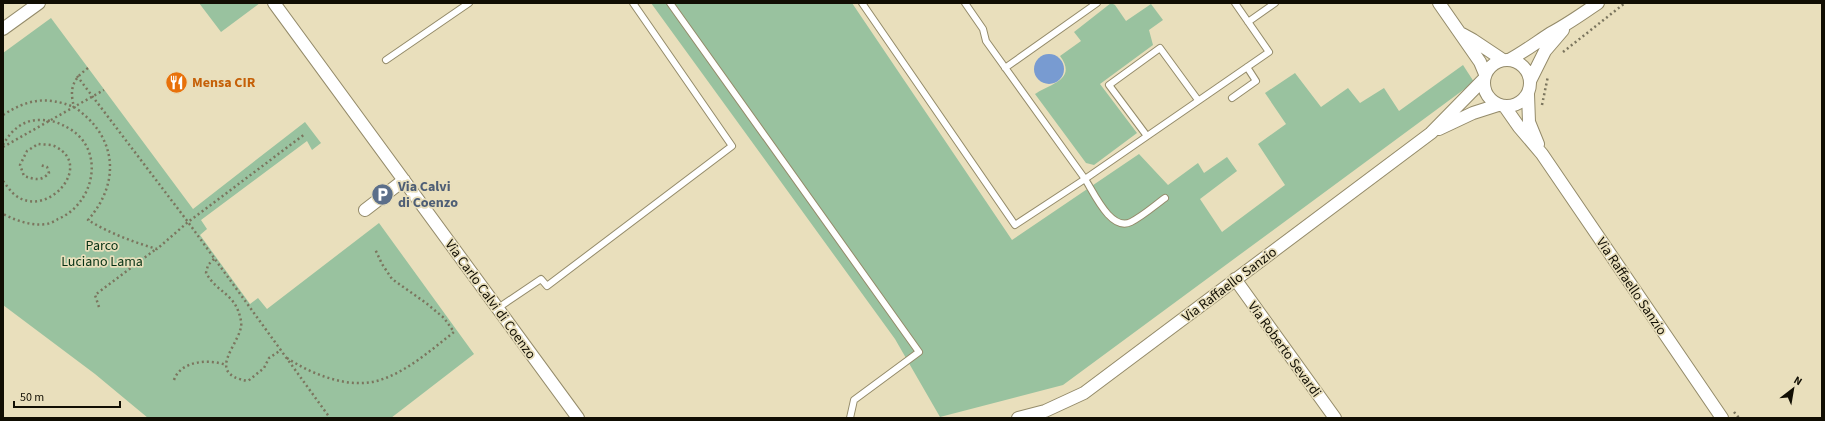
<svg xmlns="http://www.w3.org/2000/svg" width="1825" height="421" font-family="'Source Sans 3',sans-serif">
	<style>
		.green { fill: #99c29f }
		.water { fill: #789bd1 }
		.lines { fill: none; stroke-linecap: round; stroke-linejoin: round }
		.lane-casing { stroke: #948b6a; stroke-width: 8 }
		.street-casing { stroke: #948b6a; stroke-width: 14 }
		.path { stroke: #7b755e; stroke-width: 2.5; stroke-dasharray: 2 3; stroke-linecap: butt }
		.lane { stroke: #fff; stroke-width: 6 }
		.street { stroke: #fff; stroke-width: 12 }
		.labels { text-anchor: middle; stroke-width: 3.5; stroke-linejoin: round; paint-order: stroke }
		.food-label { font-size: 14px; font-weight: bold; fill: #c56008; stroke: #e9dfbc; text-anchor: start }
		.service-label { font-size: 14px; font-weight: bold; fill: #4e5e75; stroke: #e9dfbc; text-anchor: start }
		.park-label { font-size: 14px; fill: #063214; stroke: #e9dfbc }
		.street-label { font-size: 14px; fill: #110e03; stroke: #e9dfbc }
	</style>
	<rect width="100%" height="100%" fill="#e9dfbc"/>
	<path class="green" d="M199,3H260L221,32Z
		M651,3H852L1012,240L1139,154L1168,185L1198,163L1204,173L1227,157L1237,171L1200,199L1222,232L1285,185L1258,144L1286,124L1265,93L1295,73L1321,107L1348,88L1360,103L1384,88L1399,111L1463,65L1474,82L1063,385L940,417L895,339Z
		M1111,3L1115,5L1126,21L1151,4L1163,20L1149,30L1153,45L1100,84L1137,133L1094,165L1086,163L1035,94C1049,84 1078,80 1060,56L1081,41L1074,32Z
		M51,18L193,209L305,122L321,143L312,150L307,141L201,220L207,229L200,235L250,304L258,298L267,309L379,223L474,354L391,418H148L95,374L3,305V53Z"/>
	<path class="water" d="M1034 69a15 15 0 1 1 30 0a15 15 0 1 1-30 0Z"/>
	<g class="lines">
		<defs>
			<path id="lane" d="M670,3L919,352L854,400L850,418
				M862,3L1015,225L1085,179C1094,193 1111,232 1131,222C1143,216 1154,206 1165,198
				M965,3L983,29L986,41L1085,179L1269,52L1235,3
				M1248,22L1275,3
				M386,60L469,3
				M1005,68L1097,3
				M1232,98L1256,81L1247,67
				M1147,136L1109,85L1160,48L1198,100
				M498,308L541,279L547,286L732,146L633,3"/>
			<path id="street" d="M274,3L578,418
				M1439,3L1480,62L1485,74
				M3,29L39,3
				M1462,34L1473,40L1503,60
				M1484 83a23 23 0 1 1 46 0a23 23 0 1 1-46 0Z
				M1509,60C1524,52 1537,42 1551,33C1568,24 1582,14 1598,3
				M1530,81L1545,51L1563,30
				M1528,94L1529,122L1538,144
				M1505,107L1519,127L1542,154L1722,418
				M1439,129L1473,113L1498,105
				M365,210L404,180
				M1235,279L1335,418
				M1018,418L1045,411L1084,393L1431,133L1483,80"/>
		</defs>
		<use href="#lane" class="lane-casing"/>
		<use href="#street" class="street-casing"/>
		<path class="path" d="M1563,52L1625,3
			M88,68C73,79 69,88 74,107C116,135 122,181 88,220C109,233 133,242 157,249L188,222L305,134
			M77,76L188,222L330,418
			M1542,105L1548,76
			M3,115C28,99 46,96 74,107
			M3,145C11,130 24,119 41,120C52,120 60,123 70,129C106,151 94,204 58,219C55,221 51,223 47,224C31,226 17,221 3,214
			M3,147L104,90
			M3,181C7,186 11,192 15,195C47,220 94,166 56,147C52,144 44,145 38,144L27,151L20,165L24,176C34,179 41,182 49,173L47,167L40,165
			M214,259L208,265L206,273C218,294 236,293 241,321C245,341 201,373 248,381L264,368L269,358L281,350
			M99,307L95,295L156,249
			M287,358C311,374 350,390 380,380C408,371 431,350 454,332L444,318L426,303L392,279L382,264L375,249
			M174,380C181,360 210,359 226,365
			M1734,412L1739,418"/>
		<use href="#lane" class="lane"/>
		<use href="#street" class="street"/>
	</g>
	<defs>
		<symbol id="restaurant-disc" viewBox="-11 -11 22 22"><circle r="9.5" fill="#e8710a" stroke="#e9dfbc"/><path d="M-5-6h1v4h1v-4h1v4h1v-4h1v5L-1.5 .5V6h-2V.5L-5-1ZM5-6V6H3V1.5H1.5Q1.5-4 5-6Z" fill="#fff"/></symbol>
		<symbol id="parking-disc" viewBox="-11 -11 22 22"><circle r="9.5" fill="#5c6f8a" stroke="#e9dfbc"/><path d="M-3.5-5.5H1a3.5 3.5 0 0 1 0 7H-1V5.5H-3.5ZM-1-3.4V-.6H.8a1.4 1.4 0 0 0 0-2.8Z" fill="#fff"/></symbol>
	</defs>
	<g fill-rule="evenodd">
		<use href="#restaurant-disc" x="164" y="70" width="25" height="25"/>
		<use href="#parking-disc" x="370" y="182" width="25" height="25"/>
	</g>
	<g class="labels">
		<g class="food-label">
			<text x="192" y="87">Mensa CIR</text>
		</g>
		<g class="service-label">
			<text x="398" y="191">Via Calvi<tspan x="398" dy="16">di Coenzo</tspan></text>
		</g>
		<g class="park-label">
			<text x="102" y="250">Parco<tspan x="102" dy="16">Luciano Lama</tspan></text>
		</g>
		<g class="street-label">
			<text transform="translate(1229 284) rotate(-37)" y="5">Via Raffaello Sanzio</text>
			<text transform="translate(1632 286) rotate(56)" y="5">Via Raffaello Sanzio</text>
			<text transform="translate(491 299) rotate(54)" y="5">Via Carlo Calvi di Coenzo</text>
			<text transform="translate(1285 349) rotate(54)" y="5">Via Roberto Sevardi</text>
		</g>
	</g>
	<rect width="1825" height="421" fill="none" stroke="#110e03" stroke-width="8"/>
	<g transform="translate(1793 389) rotate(31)" stroke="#e9dfbc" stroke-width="3" paint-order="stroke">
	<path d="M0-3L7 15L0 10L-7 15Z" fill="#110e03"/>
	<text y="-6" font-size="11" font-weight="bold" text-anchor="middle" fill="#110e03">N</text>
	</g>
	<path d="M14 401v6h106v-6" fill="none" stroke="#110e03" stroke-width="2"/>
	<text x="20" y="401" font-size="12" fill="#110e03" stroke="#e9dfbc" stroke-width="3" paint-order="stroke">50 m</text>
</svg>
